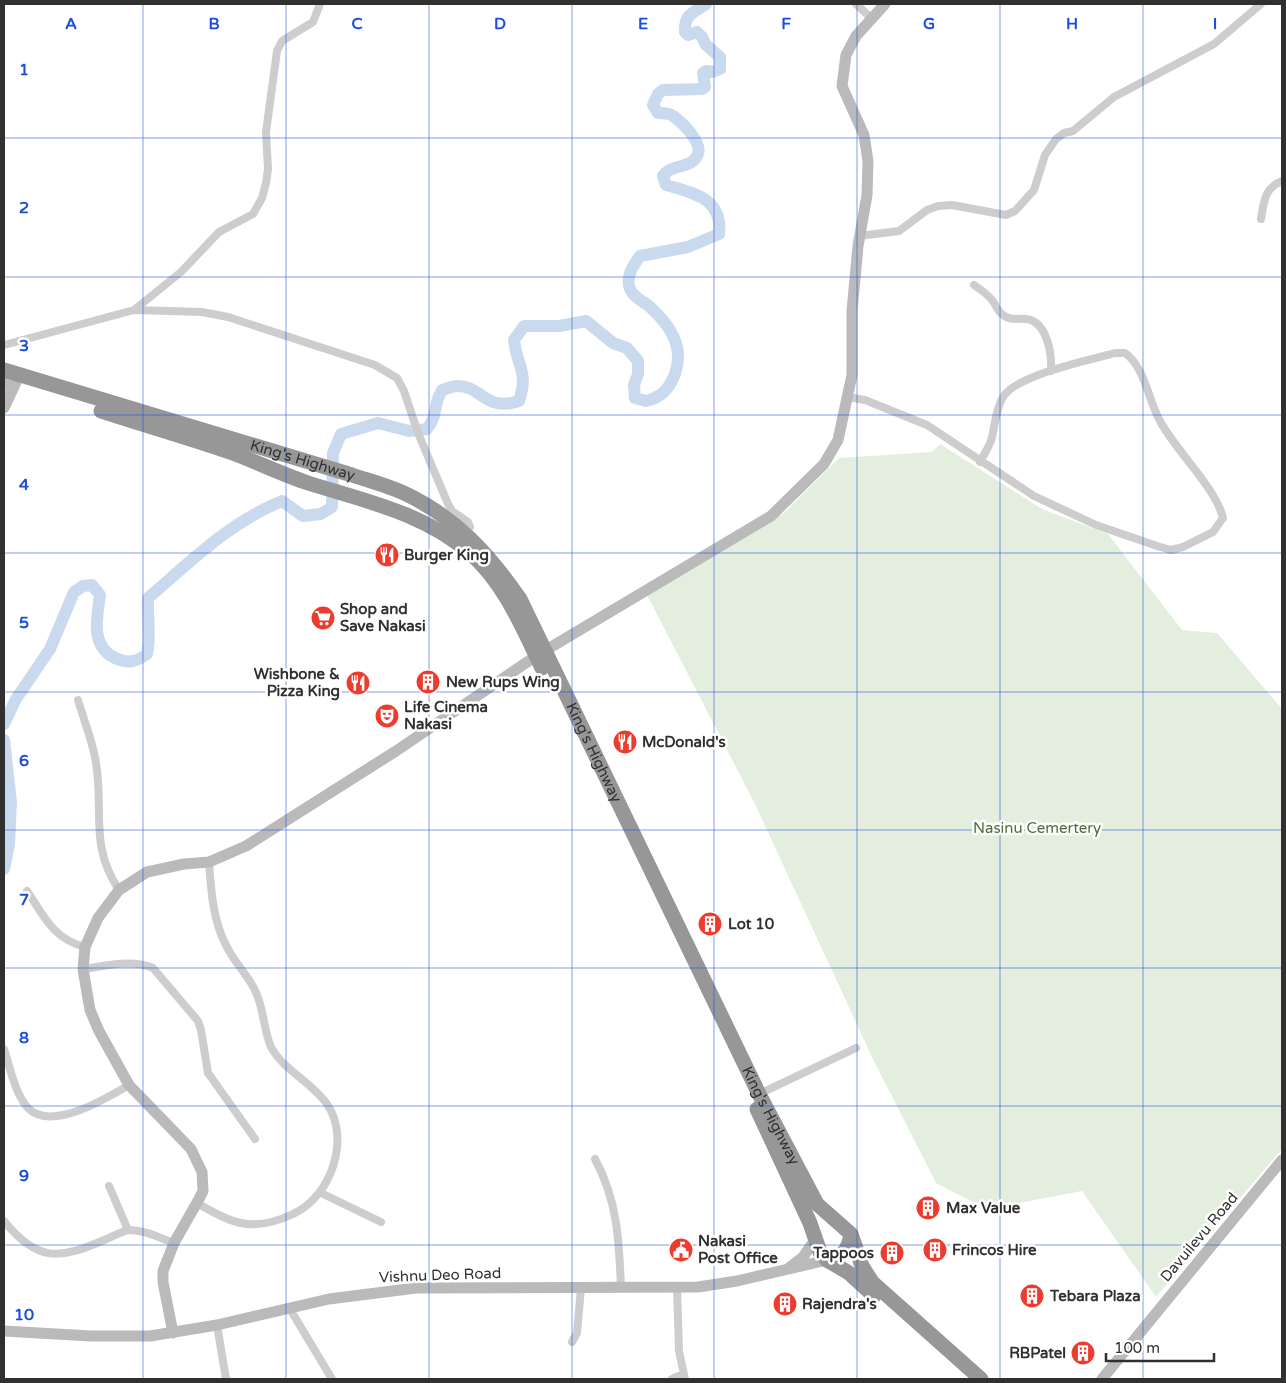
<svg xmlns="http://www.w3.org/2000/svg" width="1286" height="1383" font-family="'Varela Round',sans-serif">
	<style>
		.green { fill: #e4eede }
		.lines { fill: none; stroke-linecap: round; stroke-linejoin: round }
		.river { stroke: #cadaee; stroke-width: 12 }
		.street { stroke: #cdcdcd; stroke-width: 8 }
		.secondary { stroke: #bababa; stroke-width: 11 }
		.highway { stroke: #979797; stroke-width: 15 }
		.grid { fill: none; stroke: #1d4ed8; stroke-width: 1; stroke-opacity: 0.55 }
		.labels { text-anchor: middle; stroke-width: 5; stroke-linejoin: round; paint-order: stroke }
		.street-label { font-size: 15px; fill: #303030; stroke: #fff }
		.poi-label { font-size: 15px; font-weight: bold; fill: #303030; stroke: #fff; text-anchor: start }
		.park-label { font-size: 15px; fill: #4b6f3b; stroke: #fff }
		.grid-label { font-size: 16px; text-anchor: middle; font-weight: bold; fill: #1d4ed8; stroke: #fff; stroke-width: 5; stroke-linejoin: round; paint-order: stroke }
	</style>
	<rect width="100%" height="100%" fill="#fff"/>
	<path class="green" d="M940,444L1042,509L1108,534L1182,630L1217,633L1282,709V1149L1156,1297L1082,1191L986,1209L936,1183L872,1057L754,802L647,595L784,513L839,458L932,452Z"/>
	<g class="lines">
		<path class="river" d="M4,724L16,699L50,649L74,592L83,586L92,585L100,595C97,618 90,646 115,658C128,664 136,662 147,654C151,636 147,617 148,598C190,562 230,522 282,501L303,516L321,514L332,507L333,453L341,434L378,423L409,431L427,429C439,413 432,407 442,390C446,389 453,386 457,386C483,386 484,412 519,401C529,372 517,367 514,340L524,326H559L586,321L613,343L627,348L638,361V374L634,385L635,398L646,401C662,397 669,389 675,374C685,346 669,324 649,306C644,302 635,298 631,291C624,278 633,266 640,256L688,247L719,234C723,198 693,193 666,185L663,176C671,163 692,170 698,154C702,142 683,123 673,116C669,113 664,113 658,113L653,105L658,94L663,90L702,89L705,87L703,73L706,71L712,72L720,69V57L706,45L702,37L697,32L688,35L685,32C684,14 693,13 706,4
			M4,740L11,802L9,844L4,869"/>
		<path class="street" d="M856,4L870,17
			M1261,219C1264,202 1264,188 1282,181
			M859,236L899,231L927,210L938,206L952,205L1006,215L1015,211L1034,190L1045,155L1056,139L1064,133L1073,131L1114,97L1214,44L1261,4
			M974,285C980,289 987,294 992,300C996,305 998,312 1003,315C1010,321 1018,318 1026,319C1047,321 1052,354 1051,371
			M134,310L202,312L228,317L375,365L397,378L404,391L418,433L448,504L452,511L468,522L470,527L466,533
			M4,345L134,310L181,272L219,232L253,214L262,198L266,183L268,169L266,132L277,51L282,41L313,22L320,4
			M848,397L865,400L927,425L1034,496L1096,525L1157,546L1171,550L1183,547L1213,532L1223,518C1216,488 1176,451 1160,421C1148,400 1145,367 1125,353H1115C1089,360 1016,375 1003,397C995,410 995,427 991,441C988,448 984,455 980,462
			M78,700C84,721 93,742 96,763C104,811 89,845 119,890
			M27,891C44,916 53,939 85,947
			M83,969C106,966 132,959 153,968L198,1021L201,1030L208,1073L255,1139
			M4,1049C10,1067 15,1095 29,1109C53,1131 107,1098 129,1085
			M759,1094L856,1048
			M595,1159C618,1202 619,1241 621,1288
			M109,1186L128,1230
			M321,1193L381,1222
			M197,1203C233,1224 253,1233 293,1214C331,1197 351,1139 327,1104C312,1082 283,1070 271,1047C264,1031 264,1012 257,995C251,978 235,964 227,947C213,922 211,891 209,862
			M4,1221C37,1262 59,1260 104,1240C112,1237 122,1231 129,1230C145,1230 160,1238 174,1243
			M677,1288L679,1351L685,1379
			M290,1309L332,1379
			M217,1325L226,1379
			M572,1342L577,1333L581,1288
			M672,1379L683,1374"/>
		<path class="secondary" d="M4,386L8,372
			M4,408L19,376
			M790,1267L803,1257L815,1240
			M4,1331L91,1336H150L217,1325L329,1299L416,1288L698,1287L737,1281L827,1260
			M173,1333L163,1282V1271L174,1243L199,1199L203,1191L202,1172L191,1149L129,1085L99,1031L90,1010L83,969L85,947L98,918L119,890L147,872L184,864L209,862L246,846L396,751L536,656L771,516L824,464L838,440L852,375V311L858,246L867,195L868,161L864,135L842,86L846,55L856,36L885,4
			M1102,1379L1282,1160"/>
		<g class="highway">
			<path id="s1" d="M4,370L352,475C370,481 389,486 406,494C456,518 489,554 520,599L759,1094L817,1204L851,1234L862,1266L872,1282L981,1379"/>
			<path d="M101,411C146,426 193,439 238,455C261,464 284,475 308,483C365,501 424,513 470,553C504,582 523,629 542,668"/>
			<path d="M757,1109L810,1223L820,1252L827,1260L849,1273L874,1296"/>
			<path d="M827,1260C843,1258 848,1249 851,1235"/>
		</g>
	</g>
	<path class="grid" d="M143,4V1379M286,4V1379M429,4V1379M572,4V1379M714,4V1379M857,4V1379M1000,4V1379M1143,4V1379M4,138H1282M4,277H1282M4,415H1282M4,553H1282M4,692H1282M4,830H1282M4,968H1282M4,1106H1282M4,1245H1282"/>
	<defs>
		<symbol id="restaurant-disc" viewBox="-11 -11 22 22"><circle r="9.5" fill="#ed3c2d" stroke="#fff"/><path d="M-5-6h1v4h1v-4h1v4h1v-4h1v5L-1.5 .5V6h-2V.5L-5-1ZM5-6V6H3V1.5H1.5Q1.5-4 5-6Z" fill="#fff"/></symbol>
		<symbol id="supermarket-disc" viewBox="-11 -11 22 22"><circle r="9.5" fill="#ed3c2d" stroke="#fff"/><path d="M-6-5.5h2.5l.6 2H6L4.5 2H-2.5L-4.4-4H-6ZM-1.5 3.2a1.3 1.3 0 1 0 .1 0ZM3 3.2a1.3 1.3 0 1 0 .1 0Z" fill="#fff"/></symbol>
		<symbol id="building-disc" viewBox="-11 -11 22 22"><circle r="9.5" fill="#ed3c2d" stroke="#fff"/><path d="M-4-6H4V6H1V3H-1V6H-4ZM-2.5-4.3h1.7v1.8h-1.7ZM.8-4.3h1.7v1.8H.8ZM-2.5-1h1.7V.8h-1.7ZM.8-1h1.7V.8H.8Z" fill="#fff"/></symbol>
		<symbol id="theatre-disc" viewBox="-11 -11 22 22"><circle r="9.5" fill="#ed3c2d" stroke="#fff"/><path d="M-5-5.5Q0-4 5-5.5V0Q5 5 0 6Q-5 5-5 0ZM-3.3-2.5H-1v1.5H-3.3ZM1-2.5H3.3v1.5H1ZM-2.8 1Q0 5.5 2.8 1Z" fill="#fff"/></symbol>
		<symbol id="civic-disc" viewBox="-11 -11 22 22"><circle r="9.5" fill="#ed3c2d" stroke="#fff"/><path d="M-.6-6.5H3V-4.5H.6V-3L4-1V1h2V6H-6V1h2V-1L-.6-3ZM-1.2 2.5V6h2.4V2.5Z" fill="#fff"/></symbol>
	</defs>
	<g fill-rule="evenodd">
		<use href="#restaurant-disc" x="373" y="541" width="28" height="28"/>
		<use href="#supermarket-disc" x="309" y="604" width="28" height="28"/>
		<use href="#building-disc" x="414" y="668" width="28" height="28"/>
		<use href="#restaurant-disc" x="344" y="669" width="28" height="28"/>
		<use href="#theatre-disc" x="373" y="702" width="28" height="28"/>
		<use href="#restaurant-disc" x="611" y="728" width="28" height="28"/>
		<use href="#building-disc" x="696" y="910" width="28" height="28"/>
		<use href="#building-disc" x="914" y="1194" width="28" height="28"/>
		<use href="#civic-disc" x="667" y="1236" width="28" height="28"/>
		<use href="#building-disc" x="921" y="1236" width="28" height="28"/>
		<use href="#building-disc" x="878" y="1239" width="28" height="28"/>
		<use href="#building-disc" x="1018" y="1282" width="28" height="28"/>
		<use href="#building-disc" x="771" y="1290" width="28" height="28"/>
		<use href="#building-disc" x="1069" y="1339" width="28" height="28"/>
	</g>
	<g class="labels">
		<g class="street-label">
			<text dy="5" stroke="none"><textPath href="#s1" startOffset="312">King's Highway</textPath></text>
			<text dy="5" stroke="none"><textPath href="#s1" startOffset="748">King's Highway</textPath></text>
			<text dy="5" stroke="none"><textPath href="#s1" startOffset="1152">King's Highway</textPath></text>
			<text transform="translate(1199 1237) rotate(-50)" y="5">Davuilevu Road</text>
			<text transform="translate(440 1275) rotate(-2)" y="5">Vishnu Deo Road</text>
		</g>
		<g class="poi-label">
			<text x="404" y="560">Burger King</text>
			<text x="340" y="614">Shop and<tspan x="340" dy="17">Save Nakasi</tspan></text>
			<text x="340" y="679" text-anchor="end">Wishbone &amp;<tspan x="340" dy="17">Pizza King</tspan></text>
			<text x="446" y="687">New Rups Wing</text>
			<text x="404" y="712">Life Cinema<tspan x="404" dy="17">Nakasi</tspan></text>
			<text x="642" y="747">McDonald's</text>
			<text x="728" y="929">Lot 10</text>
			<text x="946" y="1213">Max Value</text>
			<text x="698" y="1246">Nakasi<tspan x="698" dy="17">Post Office</tspan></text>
			<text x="952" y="1255">Frincos Hire</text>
			<text x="874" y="1258" text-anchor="end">Tappoos</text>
			<text x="1050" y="1301">Tebara Plaza</text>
			<text x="802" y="1309">Rajendra's</text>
			<text x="1066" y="1358" text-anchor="end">RBPatel</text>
		</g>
		<g class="park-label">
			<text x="1037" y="833">Nasinu Cemertery</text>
		</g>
	</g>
	<g class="grid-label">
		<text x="71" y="29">A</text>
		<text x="214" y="29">B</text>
		<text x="357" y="29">C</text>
		<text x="500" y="29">D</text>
		<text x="643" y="29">E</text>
		<text x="786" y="29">F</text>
		<text x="929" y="29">G</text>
		<text x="1072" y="29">H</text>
		<text x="1215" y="29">I</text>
		<text x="24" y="75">1</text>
		<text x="24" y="213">2</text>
		<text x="24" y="351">3</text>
		<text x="24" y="490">4</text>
		<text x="24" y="628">5</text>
		<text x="24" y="766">6</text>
		<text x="24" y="905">7</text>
		<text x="24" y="1043">8</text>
		<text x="24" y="1181">9</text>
		<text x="24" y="1320">10</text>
	</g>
	<rect width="1286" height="1383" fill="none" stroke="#303030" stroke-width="10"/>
	<path d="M1106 1353v8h108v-8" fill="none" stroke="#303030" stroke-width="2.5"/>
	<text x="1114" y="1353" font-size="15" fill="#303030" stroke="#ffffff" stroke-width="4" paint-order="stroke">100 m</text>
</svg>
